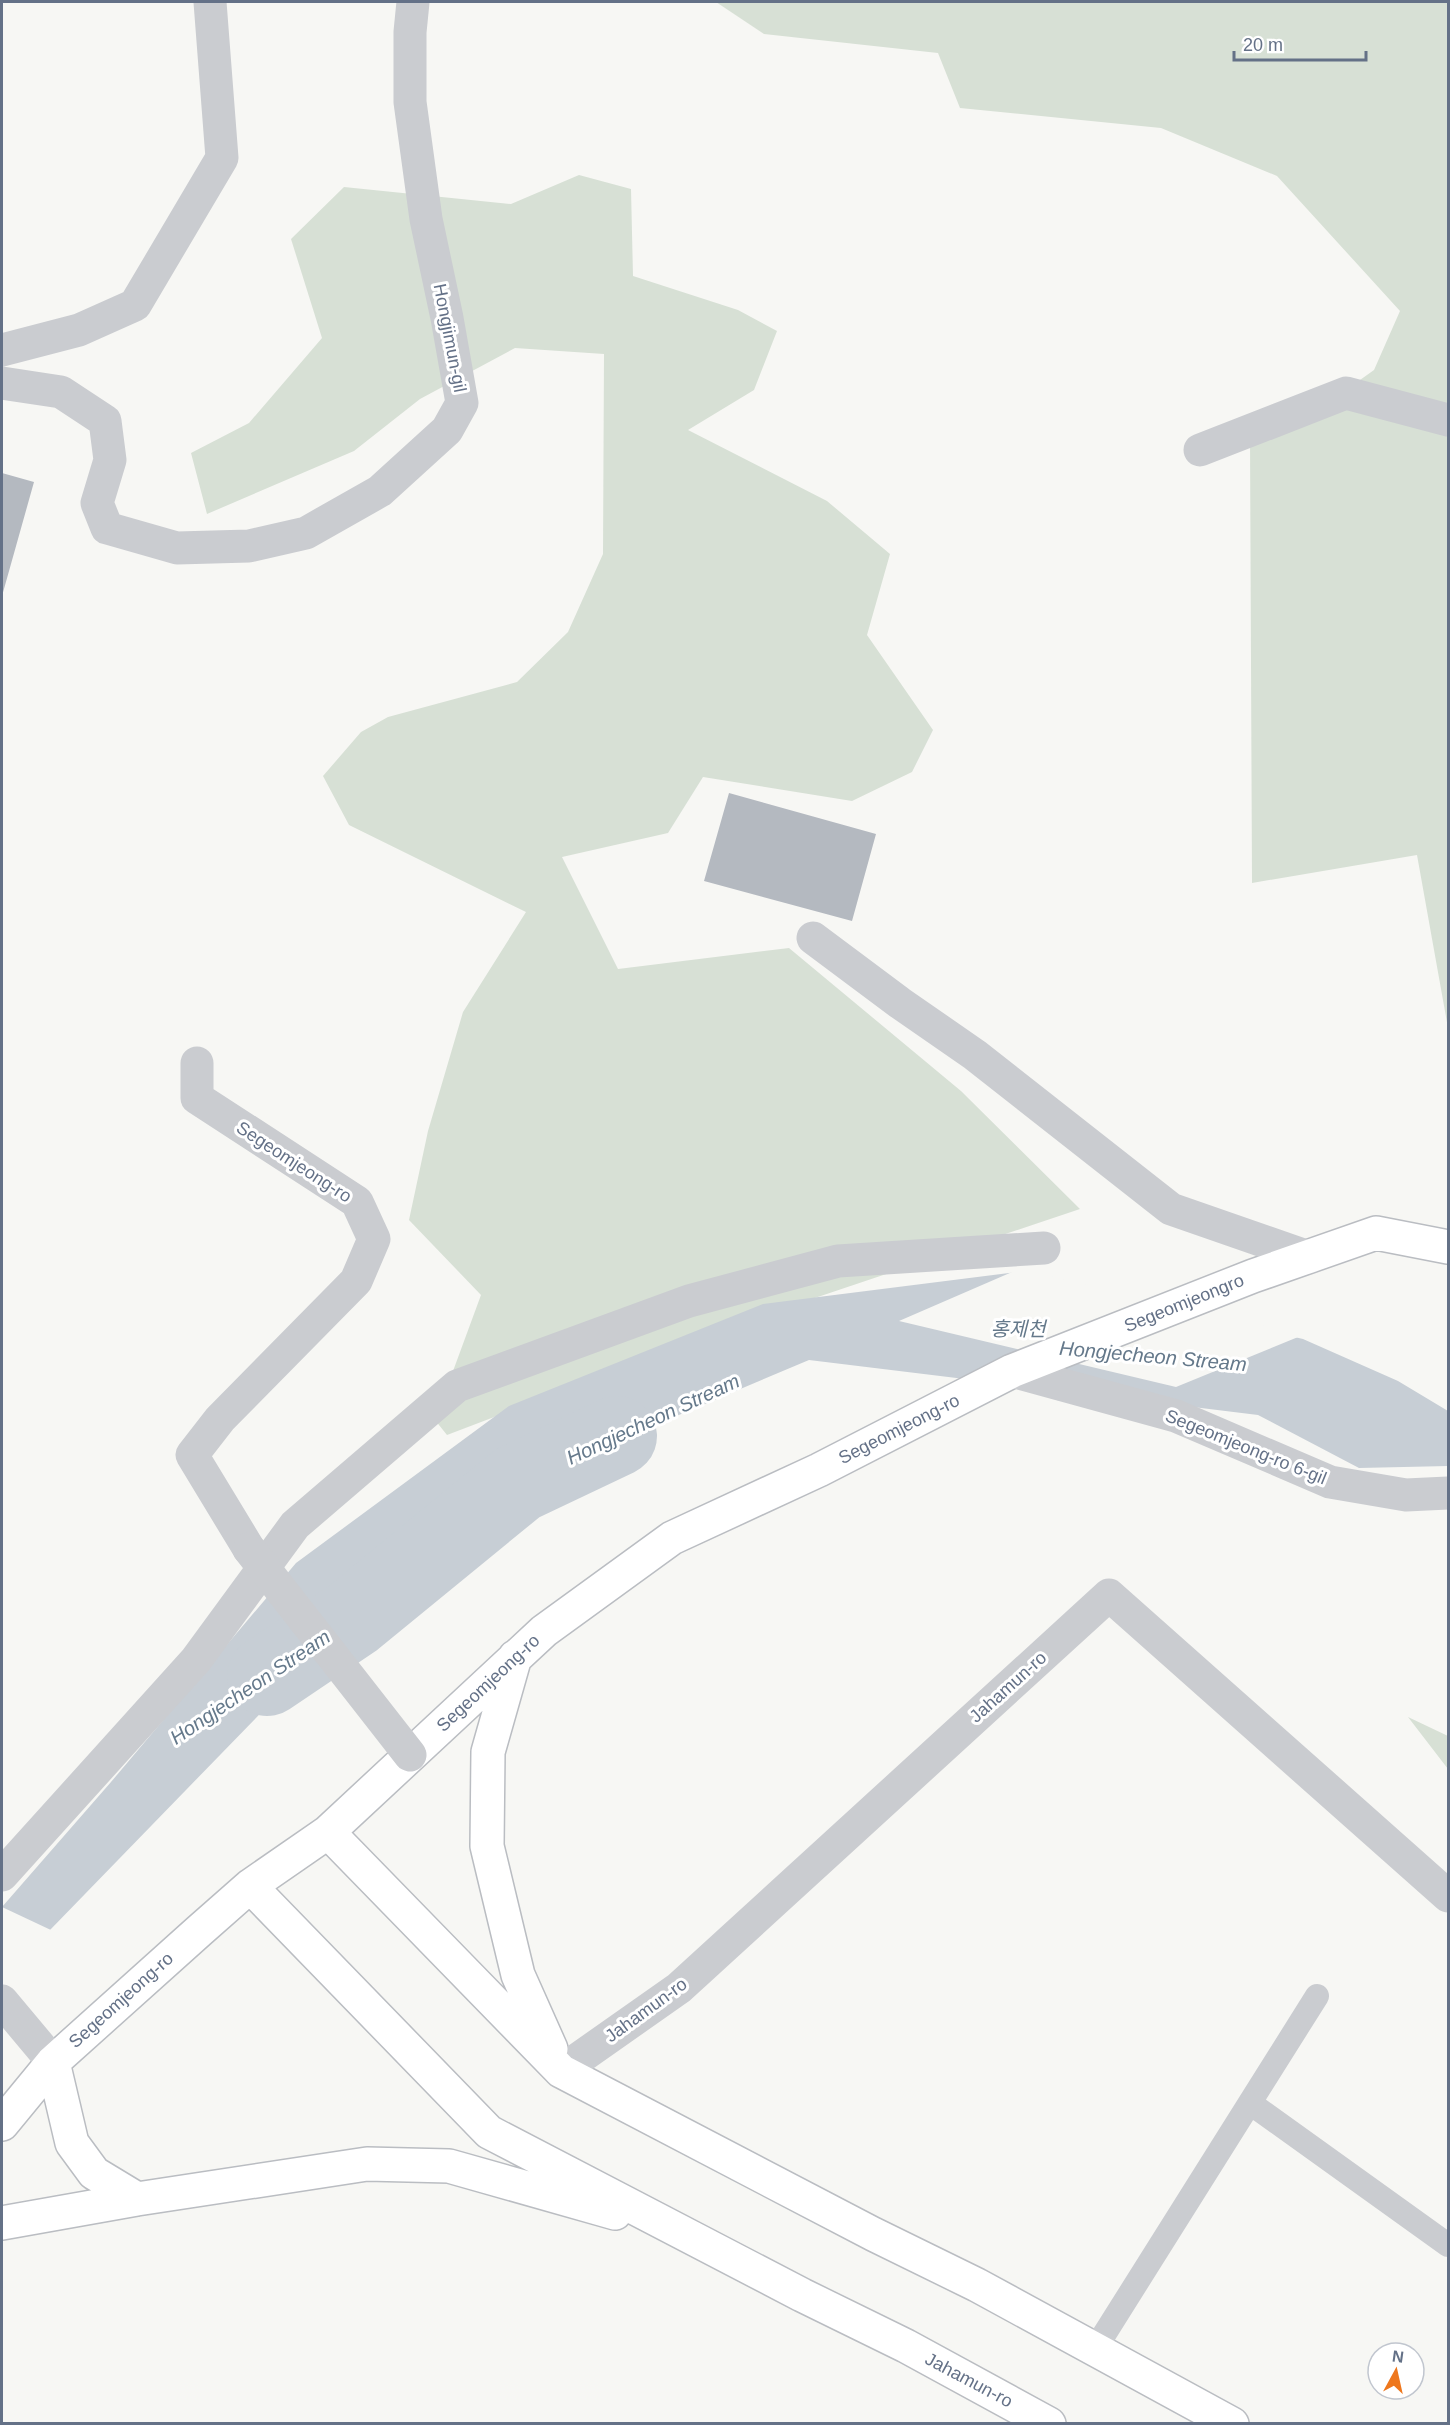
<svg xmlns="http://www.w3.org/2000/svg" width="1450" height="2425" font-family="Arial,'Noto Sans KR',sans-serif">
	<style>
		.green { fill: #d7e0d5 }
		.water { fill: #c7ced5 }
		.pier { fill: #f7f7f4 }
		.lines { fill: none; stroke-linecap: round; stroke-linejoin: round }
		.river { stroke: #c7ced5; stroke-width: 80 }
		.building { fill: #b4b9c0 }
		.primary-casing { stroke: #babdc2; stroke-width: 36 }
		.lane { stroke: #caccd0; stroke-width: 24 }
		.street { stroke: #caccd0; stroke-width: 33 }
		.primary { stroke: #fff; stroke-width: 33 }
		.street-bridge { stroke: #caccd0; stroke-width: 33 }
		.labels { text-anchor: middle; stroke-width: 6; stroke-linejoin: round; paint-order: stroke }
		.street-label { font-size: 18px; fill: #647187; stroke: #fff }
		.water-label { font-size: 20px; font-style: italic; fill: #65798b; stroke: #fff }
	</style>
	<rect width="100%" height="100%" fill="#f7f7f4"/>
	<path class="green" d="M716,2H1448V1028L1417,855L1252,883L1250,438L1294,427L1374,370L1400,311L1277,176L1161,128L960,108L938,53L764,34Z
		M579,175L631,189L633,276L738,310L777,331L754,390L688,430L827,501L890,554L867,635L933,730L912,772L852,801L703,777L668,833L562,857L618,969L789,948L961,1091L1080,1209L752,1319L447,1435L435,1420L481,1295L409,1220L428,1131L463,1012L526,912L349,825L323,776L361,732L388,717L517,682L568,632L603,554L604,354L515,348L420,399L354,451L207,514L191,453L249,423L322,338L291,239L344,187L511,204Z
		M1408,1717L1448,1736V1769Z"/>
	<path class="water" d="M1017,1272L1303,1339L1398,1381L1448,1411V1466L1359,1468L1258,1415L809,1360L518,1483L353,1618L51,1929L2,1973V1907L111,1782L296,1563L509,1406L763,1304Z"/>
	<path class="pier" d="M1019,1269L1303,1335L1176,1387L899,1321Z
		M2,1907L53,1931L2,1976Z"/>
	<g class="lines">
		<path class="river" d="M267,1676L353,1618L518,1483L617,1436"/>
	</g>
	<path class="building" d="M2,473L34,482L2,596Z
		M729,793L876,834L852,921L704,881Z"/>
	<g class="lines">
		<defs>
			<path id="primary" d="M515,1657L488,1752L487,1846L518,1975L551,2049
				M328,1832L561,2071L873,2234L977,2285L1232,2424
				M250,1886L489,2132L802,2295L906,2346L1049,2424
				M53,2062L72,2143L94,2173L137,2199
				M2,2124L53,2062L199,1931L250,1886L328,1832L544,1631L672,1538L819,1470L1012,1371L1253,1276L1376,1233L1448,1247
				M2,2223L137,2199L367,2164L449,2166L615,2213"/>
		</defs>
		<use href="#primary" class="primary-casing"/>
		<path class="lane" d="M1250,2103L1448,2245
			M1095,2349L1317,1996"/>
		<path class="street" d="M2,350L79,330L135,305L222,158L210,2
			M2,383L61,392L105,421L110,460L97,503L107,528L177,548L249,546L306,533L380,491L447,430L462,403L447,318L426,219L410,102V32L413,2
			M1200,450L1346,393L1448,420
			M813,938L900,1003L975,1055L1171,1209L1309,1257
			M197,1063V1098L357,1202L374,1239L356,1281L220,1419L192,1455L249,1549
			M1012,1371L1176,1416L1330,1482L1406,1495L1448,1493
			M2,1875L196,1660L295,1525L457,1386L689,1301L838,1261L1044,1248
			M2,2001L53,2062
			M561,2071L679,1988L1109,1595L1448,1896"/>
		<use href="#primary" class="primary"/>
		<path class="street-bridge" d="M249,1549L410,1755"/>
	</g>
	<g class="labels">
		<g class="street-label">
			<text transform="translate(450 338) rotate(79)" y="6">Hongjimun-gil</text>
			<text transform="translate(294 1162) rotate(33)" y="6">Segeomjeong-ro</text>
			<text transform="translate(1184 1303) rotate(-22)" y="6">Segeomjeongro</text>
			<text transform="translate(899 1429) rotate(-27)" y="6">Segeomjeong-ro</text>
			<text transform="translate(1246 1447) rotate(22)" y="6">Segeomjeong-ro 6-gil</text>
			<text transform="translate(488 1683) rotate(-43)" y="6">Segeomjeong-ro</text>
			<text transform="translate(1008 1687) rotate(-42)" y="6">Jahamun-ro</text>
			<text transform="translate(121 2000) rotate(-42)" y="6">Segeomjeong-ro</text>
			<text transform="translate(646 2010) rotate(-36)" y="6">Jahamun-ro</text>
			<text transform="translate(969 2380) rotate(28)" y="6">Jahamun-ro</text>
		</g>
		<g class="water-label">
			<text x="1018" y="1336">홍제천</text>
			<text transform="translate(1153 1356) rotate(5)" y="7">Hongjecheon Stream</text>
			<text transform="translate(653 1419) rotate(-25)" y="7">Hongjecheon Stream</text>
			<text transform="translate(250 1687) rotate(-34)" y="7">Hongjecheon Stream</text>
		</g>
	</g>
	<rect width="1450" height="2425" fill="none" stroke="#647187" stroke-width="6"/>
	<g transform="translate(1396 2371) rotate(8)"><circle r="28" fill="#ffffff" stroke="#c1c6cf" stroke-width="1.5"/>
	<path d="M0-4.5L10 22L0 15L-10 22Z" fill="#ee771d"/>
	<text y="-9" font-size="16" font-weight="bold" text-anchor="middle" fill="#647187">N</text>
	</g>
	<path d="M1234 51v9h132v-9" fill="none" stroke="#647187" stroke-width="3"/>
	<text x="1243" y="51" font-size="18" fill="#647187" stroke="#ffffff" stroke-width="4.5" paint-order="stroke">20 m</text>
</svg>
